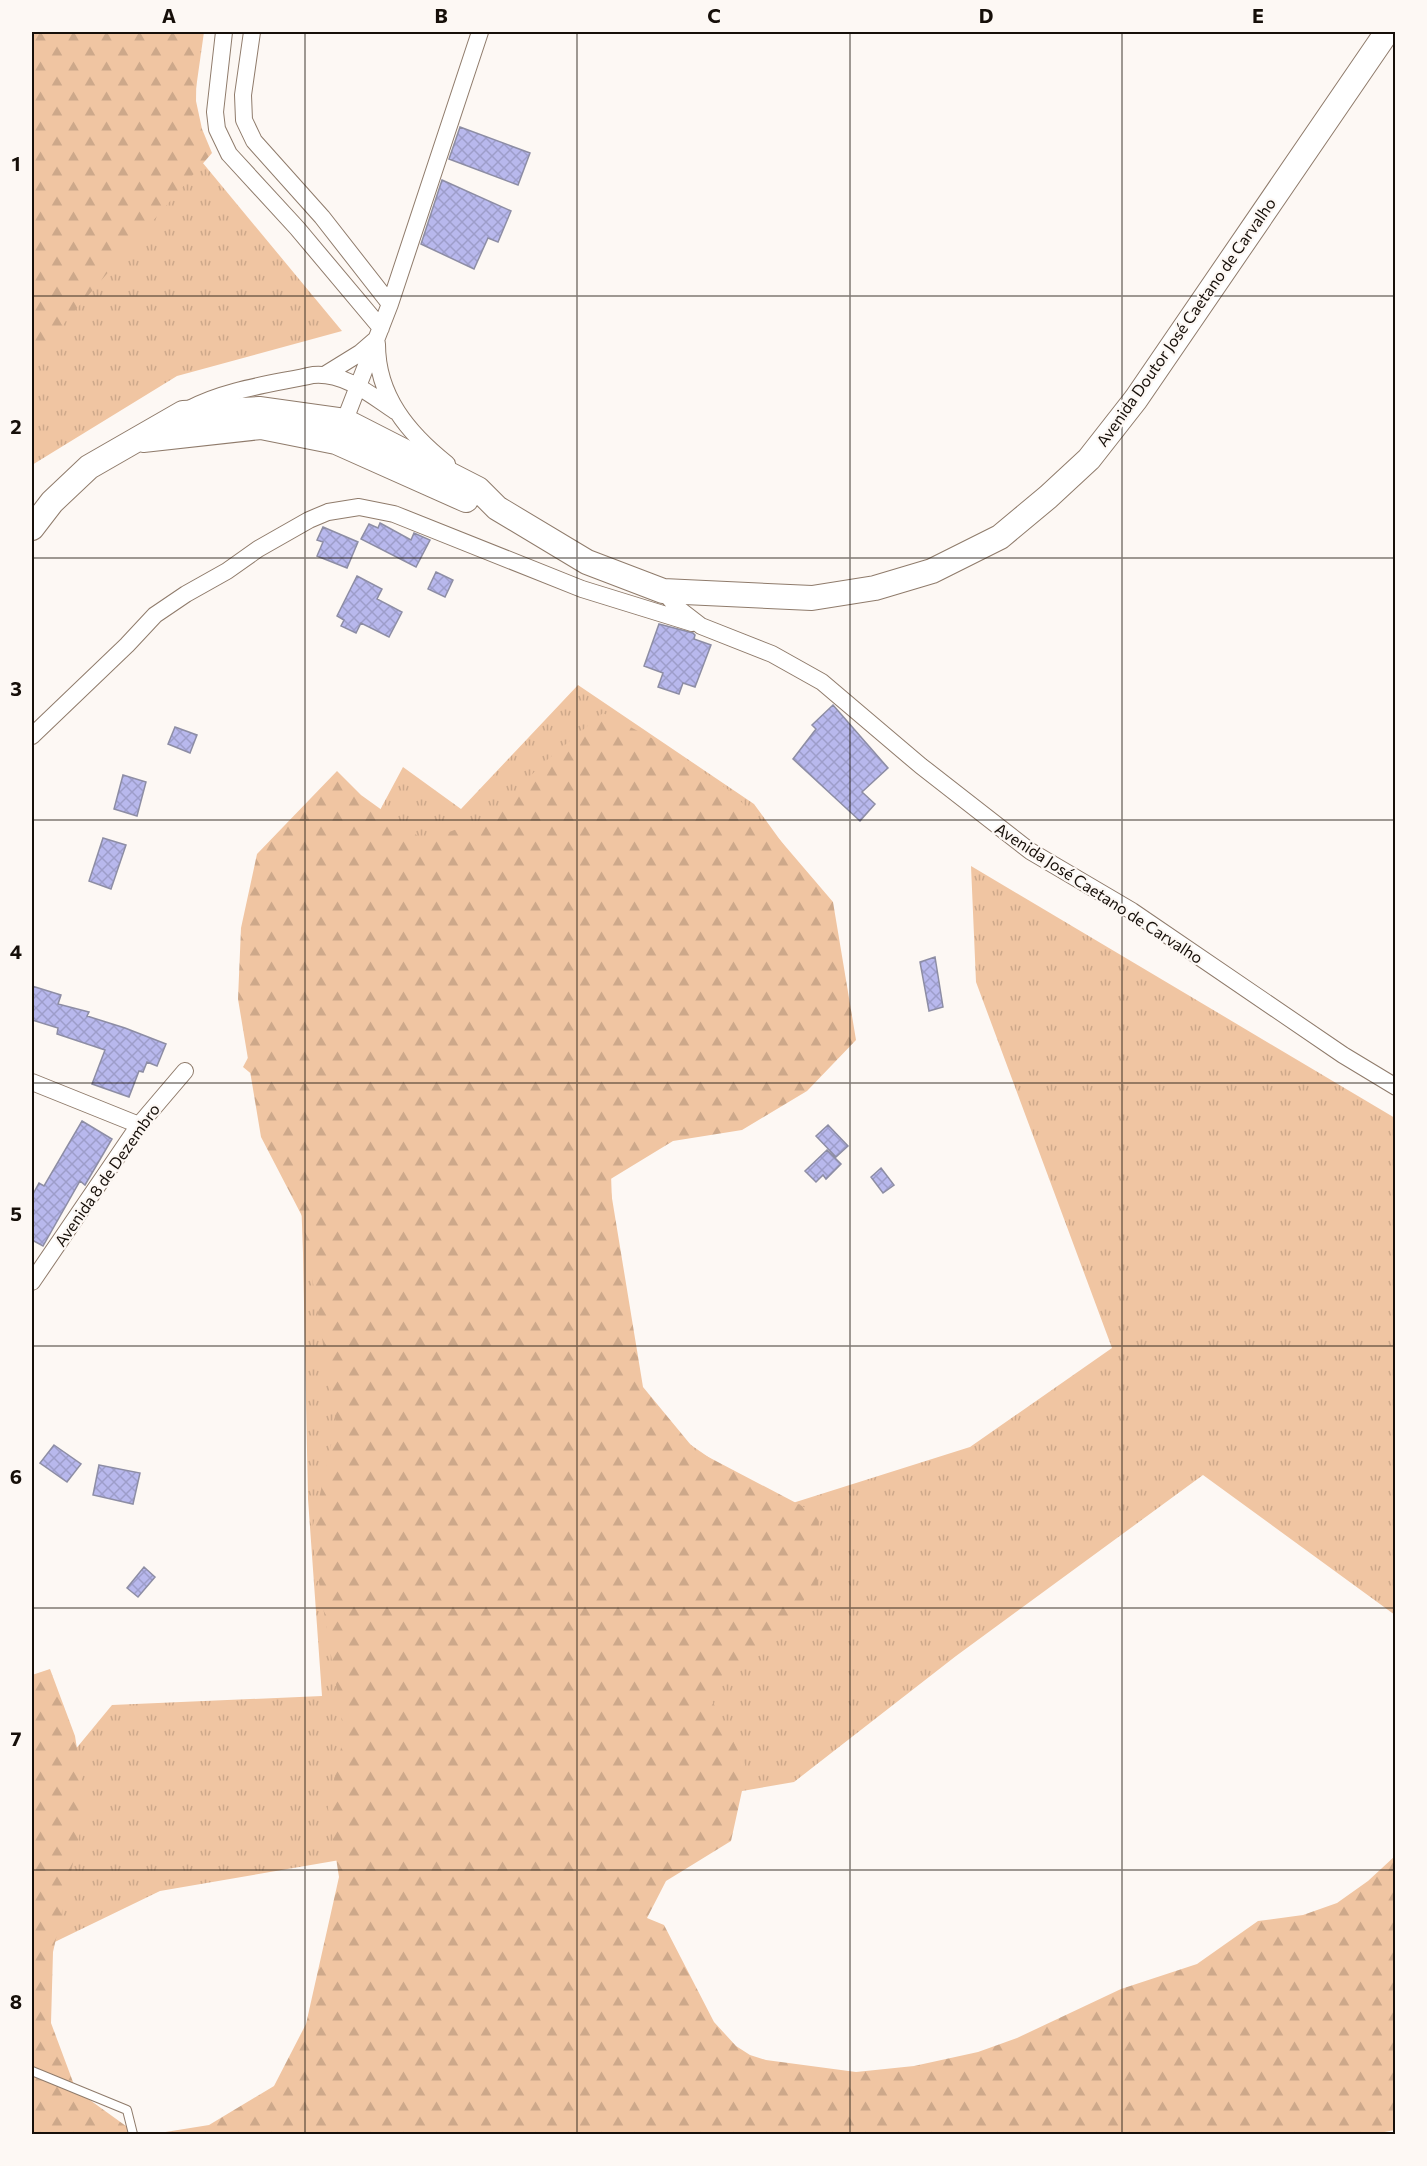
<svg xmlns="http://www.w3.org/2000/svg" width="1427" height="2166" font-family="Commissioner,sans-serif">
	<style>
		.grass { fill: url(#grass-tufts) }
		.forest { fill: url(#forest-firs) }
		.building { fill: url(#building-cross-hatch); stroke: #8d8da4; stroke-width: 1.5 }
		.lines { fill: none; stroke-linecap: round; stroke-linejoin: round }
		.lane-casing { stroke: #8f7b6b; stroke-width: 10 }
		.street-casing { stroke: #8f7b6b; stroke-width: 18 }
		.secondary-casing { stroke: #8f7b6b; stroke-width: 26 }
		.lane { stroke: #fff; stroke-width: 8 }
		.street { stroke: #fff; stroke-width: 16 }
		.secondary { stroke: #fff; stroke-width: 24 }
		.grid { fill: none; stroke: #160f09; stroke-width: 1.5; stroke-opacity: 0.55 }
		.labels { text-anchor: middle; stroke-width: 4.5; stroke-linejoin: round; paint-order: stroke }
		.street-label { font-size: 16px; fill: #160f09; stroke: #fdf8f4 }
		.neatline { fill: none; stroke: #160f09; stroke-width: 2 }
		.grid-label { font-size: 20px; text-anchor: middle; font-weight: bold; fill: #160f09 }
	</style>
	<defs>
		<pattern id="grass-tufts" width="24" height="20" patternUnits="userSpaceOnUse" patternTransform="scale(1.5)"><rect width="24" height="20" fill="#f0c5a2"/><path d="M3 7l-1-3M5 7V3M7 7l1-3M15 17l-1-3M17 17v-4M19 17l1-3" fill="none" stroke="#cda88a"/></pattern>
		<pattern id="forest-firs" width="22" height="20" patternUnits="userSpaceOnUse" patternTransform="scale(1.5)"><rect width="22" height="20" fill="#f0c5a2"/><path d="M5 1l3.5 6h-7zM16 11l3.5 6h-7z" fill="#cda88a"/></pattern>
		<pattern id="building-cross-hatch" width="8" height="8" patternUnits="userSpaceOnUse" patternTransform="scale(1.5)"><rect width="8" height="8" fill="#b8b8ed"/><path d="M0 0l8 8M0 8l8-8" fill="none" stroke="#9d9dca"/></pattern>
	</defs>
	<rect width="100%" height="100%" fill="#fdf8f4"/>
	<path class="grass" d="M32,32H204L188,145L342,331L177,376L32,465Z
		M578,685L754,804L814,887L610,1147L619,1395L780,1507L970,1447L1112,1348L976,982L971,866L1395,1118V1615L1203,1475L956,1656L794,1782L160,1891L32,1953V1802L112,1705L322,1696L308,1499L303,1253L298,1113L243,1067L403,767L461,809Z"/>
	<path class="forest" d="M32,32H197L196,101L202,129L212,153L32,360Z
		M603,713L665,745L730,791L780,840L833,902L856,1040L807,1091L742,1130L673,1141L609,1180L643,1387L695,1450L819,1515L817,1586L768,1637L706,1689L747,1768L731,1841L666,1881L647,1918L664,1925L714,2022L736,2046L750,2055L766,2060L856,2072L914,2066L978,2052L1017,2038L1121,1989L1197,1964L1258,1921L1303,1915L1337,1903L1368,1881L1395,1856V2130L1374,2134H153L209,2125L274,2086L306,2024L339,1877L328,1808L344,1734L311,1534L336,1423L302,1216L261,1137L238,999L241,928L257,854L337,771L361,795L425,841L492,816L541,765Z
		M50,1669L75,1736L86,1805L53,1952L51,2023L76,2090L137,2134H32V1675Z"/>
	<path class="building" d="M460,127L530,153L518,185L449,159Z
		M442,180L511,211L498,242L488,238L474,269L421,244Z
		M380,523L411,540L414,533L430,540L416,567L361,539L369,524L378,528Z
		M323,527L358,542L347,568L317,556L323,542L317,540Z
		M436,572L453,580L445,597L428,589Z
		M357,576L382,589L377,599L402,612L389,637L361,623L356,633L341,626L344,620L337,616Z
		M659,624L693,633L695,635L694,639L711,645L695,687L683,683L679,694L658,687L663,673L644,666Z
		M833,705L888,768L862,792L875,804L860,821L793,759L816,729L812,725Z
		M175,727L197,735L190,753L168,744Z
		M123,775L146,782L137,816L114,809Z
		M103,838L126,845L111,889L89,881Z
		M935,957L943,1007L929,1011L920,962Z
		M32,986L61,995L58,1004L89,1012L87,1016L125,1028L166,1044L157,1066L147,1062L143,1072L139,1071L129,1097L92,1084L105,1050L57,1034L58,1028L32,1020Z
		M82,1121L112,1139L85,1185L80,1181L43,1246L32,1240V1196L39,1183L44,1186Z
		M828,1125L848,1146L836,1157L816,1136Z
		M827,1150L841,1164L826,1179L823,1175L816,1182L805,1171Z
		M881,1168L894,1185L883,1193L871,1177Z
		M54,1445L81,1464L67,1482L40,1463Z
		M99,1465L140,1473L133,1504L93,1495Z
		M144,1567L155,1577L138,1597L127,1588Z"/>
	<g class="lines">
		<defs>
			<path id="lane" d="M32,2071L127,2110L133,2134"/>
			<path id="street" d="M224,32L215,112L217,129L229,154L297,228L381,328
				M252,32L243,95L244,120L254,141L322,217L390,304
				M377,344C377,396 408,433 447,464
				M326,374L360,353L375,340
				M189,409C227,389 272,384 313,375C344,372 371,395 395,411
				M341,430L390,304L480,32
				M663,591L679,609L701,626L772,654L822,682L921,766L1030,851L1132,911L1343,1055L1396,1087
				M32,736L127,645L155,615L186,594L227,571L258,549L309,520L328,512L359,507L394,514L582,589L692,623
				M32,1082L139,1125
				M32,1282L139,1125L185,1071"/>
			<path id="secondary" d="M143,440L261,427L336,442L466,500
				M32,528L52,502L89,467L183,413L259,409L345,421L478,489L497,508L587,562L663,591L812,598L875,588L932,571L1000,537L1048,497L1089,459L1136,399L1387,32"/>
		</defs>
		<use href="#lane" class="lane-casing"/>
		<use href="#street" class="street-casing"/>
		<use href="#secondary" class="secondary-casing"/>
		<use href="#lane" class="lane"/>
		<use href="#street" class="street"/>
		<use href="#secondary" class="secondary"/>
	</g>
	<path class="grid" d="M305,32V2134M577,32V2134M850,32V2134M1122,32V2134M32,296H1396M32,558H1396M32,820H1396M32,1083H1396M32,1346H1396M32,1608H1396M32,1870H1396"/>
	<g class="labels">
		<g class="street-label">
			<text transform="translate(1186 322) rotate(-55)" y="6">Avenida Doutor José Caetano de Carvalho</text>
			<text transform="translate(1099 893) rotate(33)" y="6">Avenida José Caetano de Carvalho</text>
			<text transform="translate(107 1175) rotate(-55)" y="6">Avenida 8 de Dezembro</text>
		</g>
	</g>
	<rect width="1427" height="2166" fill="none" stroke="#fdf8f4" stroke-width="66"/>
	<rect x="33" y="33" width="1361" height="2100" class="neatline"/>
	<g class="grid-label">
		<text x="169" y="23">A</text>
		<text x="441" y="23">B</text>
		<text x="714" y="23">C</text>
		<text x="986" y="23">D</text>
		<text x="1258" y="23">E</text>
		<text x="16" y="171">1</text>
		<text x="16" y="434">2</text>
		<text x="16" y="696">3</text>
		<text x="16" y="959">4</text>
		<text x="16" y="1221">5</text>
		<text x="16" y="1484">6</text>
		<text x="16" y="1746">7</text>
		<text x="16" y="2009">8</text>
	</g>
</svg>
